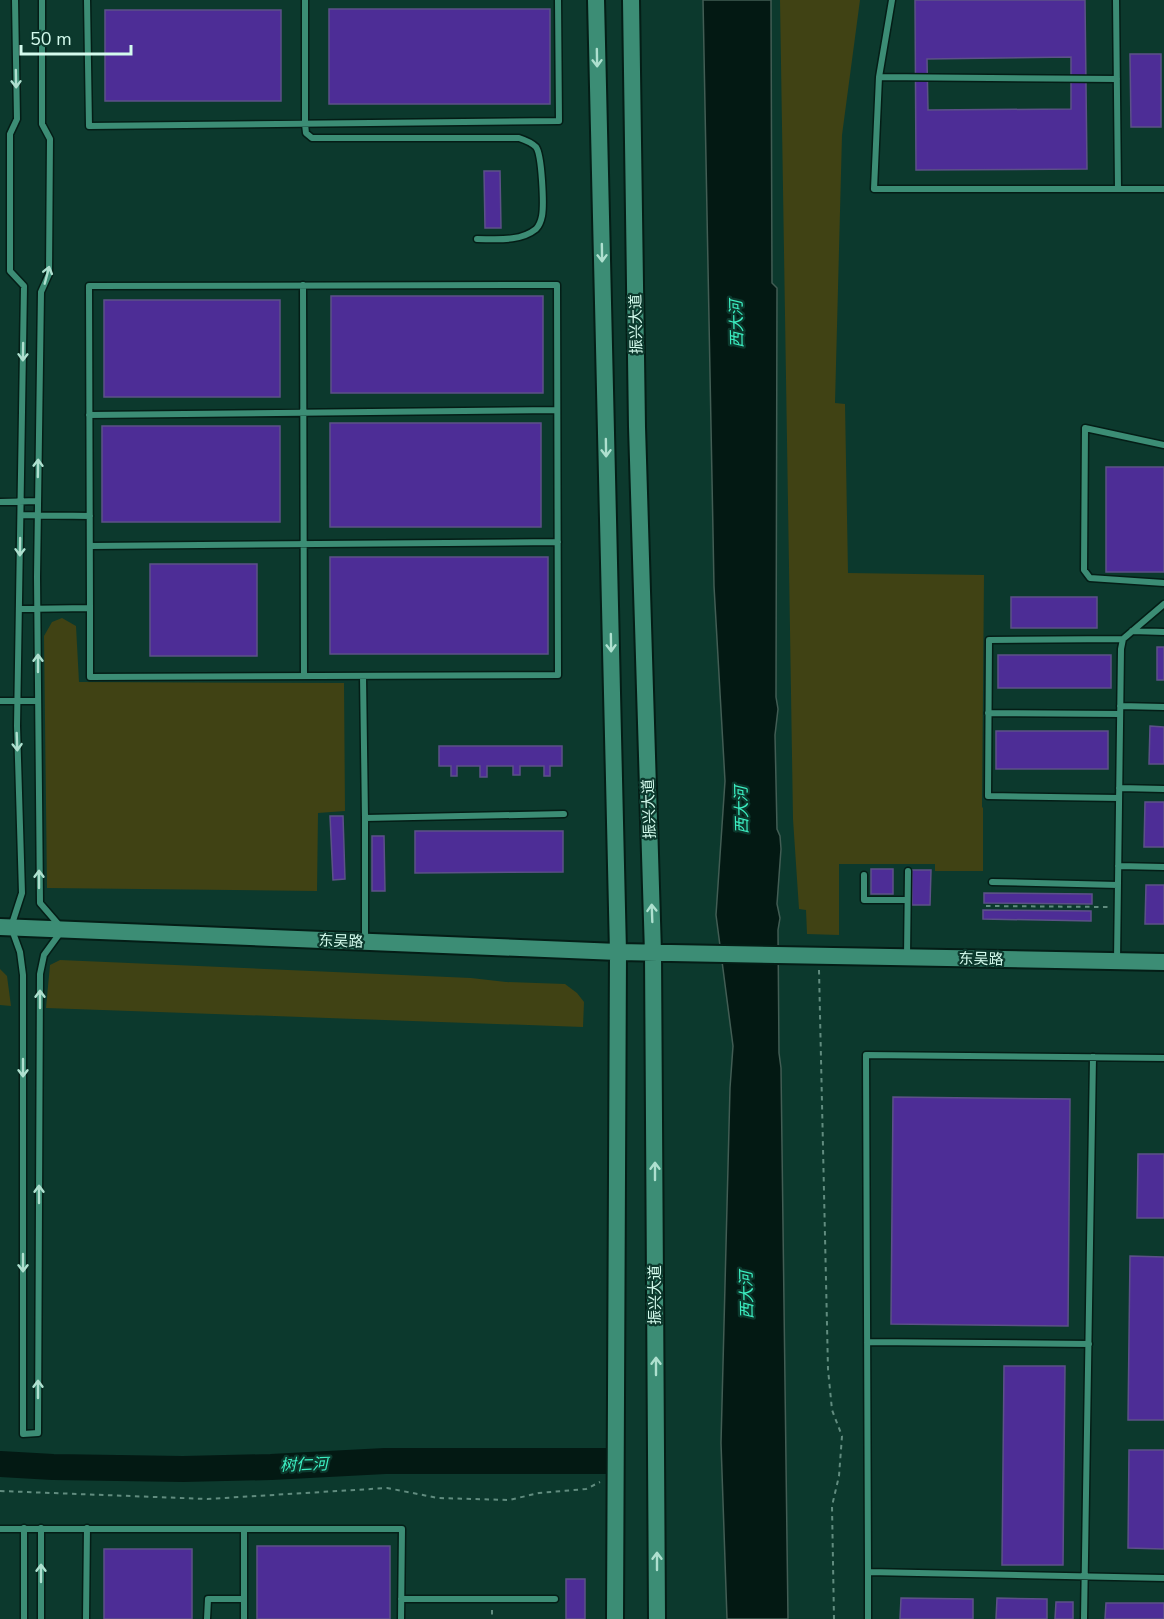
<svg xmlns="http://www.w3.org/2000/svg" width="1164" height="1619" font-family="'Nunito Sans','Noto Sans SC',sans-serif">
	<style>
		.green { fill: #404214 }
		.water { fill: #031913; stroke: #425d54; stroke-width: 1.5 }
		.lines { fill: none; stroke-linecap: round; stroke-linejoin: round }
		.river { stroke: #031913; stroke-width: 26 }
		.building { fill: #4d2d96; stroke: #5c5188; stroke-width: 1.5; fill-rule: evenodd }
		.lane-casing { stroke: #041d16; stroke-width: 9 }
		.secondary-casing { stroke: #041d16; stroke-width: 20 }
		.path { stroke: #618c7f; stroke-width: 2; stroke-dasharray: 4.5 4.5; stroke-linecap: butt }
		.lane { stroke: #3c8d75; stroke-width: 6 }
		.secondary { stroke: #3c8d75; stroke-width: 16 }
		.oneway { stroke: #aee0cf }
		.labels { text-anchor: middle; stroke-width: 4.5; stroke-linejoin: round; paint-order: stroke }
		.street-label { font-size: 15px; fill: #d4fbed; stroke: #0c392d }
		.water-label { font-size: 16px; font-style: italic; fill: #3cefc2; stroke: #0c392d }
	</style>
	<rect width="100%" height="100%" fill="#0c392d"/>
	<path class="green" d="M780,0H860L842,135L835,403L845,404L848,573L984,575L982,807L983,808V871H935V864H839V935L807,934L806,910L799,909L793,819Z
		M62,618L76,626L79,682L344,683L345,811L318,813L317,891L47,888L44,636L52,622Z
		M60,960L471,978L506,982L565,984L577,993L584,1002L583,1027L46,1008L50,965Z
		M0,969L7,976L11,1006L0,1005Z"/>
	<path class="water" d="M703,0H771L772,283L777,288L776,697L778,709L775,735L777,829L780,836L781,849L777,904L780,918L778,930L779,1053L781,1068L788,1619H727L721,1443L730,1088L733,1046L716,915L725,781L714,586Z"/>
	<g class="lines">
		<path class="river" d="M0,1464L53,1467L183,1469L271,1467L385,1461H607"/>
	</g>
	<path class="building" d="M915,0H1085L1087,169L916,170ZM1071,57V109L928,110L927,59Z
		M329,9H550V104H329Z
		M105,10H281V101H105Z
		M1130,54H1161V127H1131Z
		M484,171H500L501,228H485Z
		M331,296H543V393H331Z
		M104,300H280V397H104Z
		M330,423H541V527H330Z
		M102,426H280V522H102Z
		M1106,467H1164V572H1106Z
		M330,557H548V654H330Z
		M150,564H257V656H150Z
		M1011,597H1097V628H1011Z
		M1157,647H1164V680H1157Z
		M998,655H1111V688H998Z
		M1150,726L1164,727V764H1149Z
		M996,731H1108V769H996Z
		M439,746H562V766H550V776H544V766H520V775H513V766H487V777H480V766H457V776H451V766H439Z
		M1145,802H1164V847H1144Z
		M330,816H343L345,879L333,880Z
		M415,831H563V872L415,873Z
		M372,836H384L385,891H372Z
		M871,869H893V894H871Z
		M912,870H931L930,905H912Z
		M1146,885H1164V924H1145Z
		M984,893L1092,894V904L984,903Z
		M983,910L1091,911V921L983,919Z
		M893,1097L1070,1099L1068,1326L891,1324Z
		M1138,1154H1164V1218H1137Z
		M1130,1256L1164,1257V1420H1128Z
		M1004,1366H1065L1063,1565H1002Z
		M1129,1450H1164V1549L1128,1548Z
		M257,1546H390V1619H257Z
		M104,1549H192V1619H104Z
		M566,1579H585V1619H566Z
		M901,1598L973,1599V1619H900Z
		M997,1598L1047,1599V1619H996Z
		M1056,1602H1073V1619H1055Z
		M1106,1603H1164V1619H1105Z"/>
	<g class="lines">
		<defs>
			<path id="lane" d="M15,0L17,119L10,134V271L24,286L17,726L22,893L11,927L20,952L23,975V1434L38,1433L40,974L44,955L60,933
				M42,0V124L50,139L49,274L41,292L37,577L40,903L59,925
				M87,0L89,126L559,121L558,0
				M305,0V124L306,133L312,138H519C525,140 531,142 536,147C542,155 544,205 542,216C541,221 539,226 536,229C520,242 496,239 477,239
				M892,0L879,77L874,189H1164
				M1116,0L1118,189
				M879,77L1117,79
				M303,285L304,676
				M89,415L557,410
				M1164,445L1085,428L1084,570L1090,578L1164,583
				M0,502L38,501
				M21,515L90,516
				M90,546L558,542
				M19,609L90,608V677L558,675L557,285L89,286L90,608
				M1132,631L1164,632
				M363,676L365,818L564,814
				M0,701H38
				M1120,706L1164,707
				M988,713L1120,714
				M1119,788L1164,789
				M1119,798L988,796L989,640L1123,639
				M365,818V941
				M1118,866L1164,867
				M864,875V900H907
				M992,882L1118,885
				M907,957L908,871
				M1117,961L1121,649L1123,639L1164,604
				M1164,1058L866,1055L868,1572L1164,1578
				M867,1342L1089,1344
				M24,1528V1619
				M41,1528V1619
				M0,1529H402L401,1619
				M868,1572V1619
				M401,1599H555
				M86,1619L87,1528
				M207,1619L208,1599H244
				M244,1619V1529
				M1084,1619L1093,1057"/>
			<path id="secondary" d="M596,0L618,952L615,1619
				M631,0L637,427L653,953L657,1619
				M0,927L618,952L1164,962"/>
		</defs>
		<use href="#lane" class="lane-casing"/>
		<use href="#secondary" class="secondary-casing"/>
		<path class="path" d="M986,906L1108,907
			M819,970L828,1369L832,1410L842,1436L839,1476L832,1506L834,1619
			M0,1491L207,1499L387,1488L438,1498L509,1500L539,1493L586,1489L600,1482
			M492,1610V1619"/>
		<use href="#lane" class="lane"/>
		<use href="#secondary" class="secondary"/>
	</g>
	<defs><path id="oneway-shaft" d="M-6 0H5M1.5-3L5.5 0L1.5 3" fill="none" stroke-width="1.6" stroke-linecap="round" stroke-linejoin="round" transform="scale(1.5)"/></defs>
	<g class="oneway">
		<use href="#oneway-shaft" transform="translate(597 58) rotate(89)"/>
		<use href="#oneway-shaft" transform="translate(16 79) rotate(89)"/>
		<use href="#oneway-shaft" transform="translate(602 253) rotate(89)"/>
		<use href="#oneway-shaft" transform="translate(47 275) rotate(-75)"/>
		<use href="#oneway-shaft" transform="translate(23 352) rotate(91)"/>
		<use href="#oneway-shaft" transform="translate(606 448) rotate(89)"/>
		<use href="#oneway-shaft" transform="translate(38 468) rotate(-89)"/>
		<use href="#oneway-shaft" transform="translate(20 547) rotate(91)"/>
		<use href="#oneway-shaft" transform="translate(611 643) rotate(89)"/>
		<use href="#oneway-shaft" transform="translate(38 663) rotate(-90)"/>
		<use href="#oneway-shaft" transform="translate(17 742) rotate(88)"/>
		<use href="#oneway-shaft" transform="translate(39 879) rotate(-90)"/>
		<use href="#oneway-shaft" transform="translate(652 913) rotate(-92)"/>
		<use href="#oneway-shaft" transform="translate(40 999) rotate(-90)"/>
		<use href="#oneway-shaft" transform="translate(23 1068) rotate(90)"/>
		<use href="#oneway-shaft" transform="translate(655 1171) rotate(-90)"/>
		<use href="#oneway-shaft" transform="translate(39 1194) rotate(-90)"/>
		<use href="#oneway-shaft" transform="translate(23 1263) rotate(90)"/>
		<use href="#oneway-shaft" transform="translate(656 1366) rotate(-90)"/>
		<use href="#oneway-shaft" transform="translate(38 1389) rotate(-90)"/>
		<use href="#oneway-shaft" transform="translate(657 1561) rotate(-90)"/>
		<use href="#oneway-shaft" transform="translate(41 1573) rotate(-90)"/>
	</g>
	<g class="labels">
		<g class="street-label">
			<text transform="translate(636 324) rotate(-91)" y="5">振兴大道</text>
			<text transform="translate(649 809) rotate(-92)" y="5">振兴大道</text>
			<text transform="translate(341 941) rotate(2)" y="5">东吴路</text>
			<text transform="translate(981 959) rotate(1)" y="5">东吴路</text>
			<text transform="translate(655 1295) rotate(-90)" y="5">振兴大道</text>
		</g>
		<g class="water-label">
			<text transform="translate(736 324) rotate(-91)" y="6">西大河</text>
			<text transform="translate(741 810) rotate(-91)" y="6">西大河</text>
			<text transform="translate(746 1295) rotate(-91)" y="6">西大河</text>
			<text transform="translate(304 1464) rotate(-2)" y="6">树仁河</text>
		</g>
	</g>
	<path d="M21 45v9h110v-9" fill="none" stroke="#d4fbed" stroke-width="3"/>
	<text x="30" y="45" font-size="18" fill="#d4fbed" stroke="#0c392d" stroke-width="4.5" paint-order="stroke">50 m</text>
</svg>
